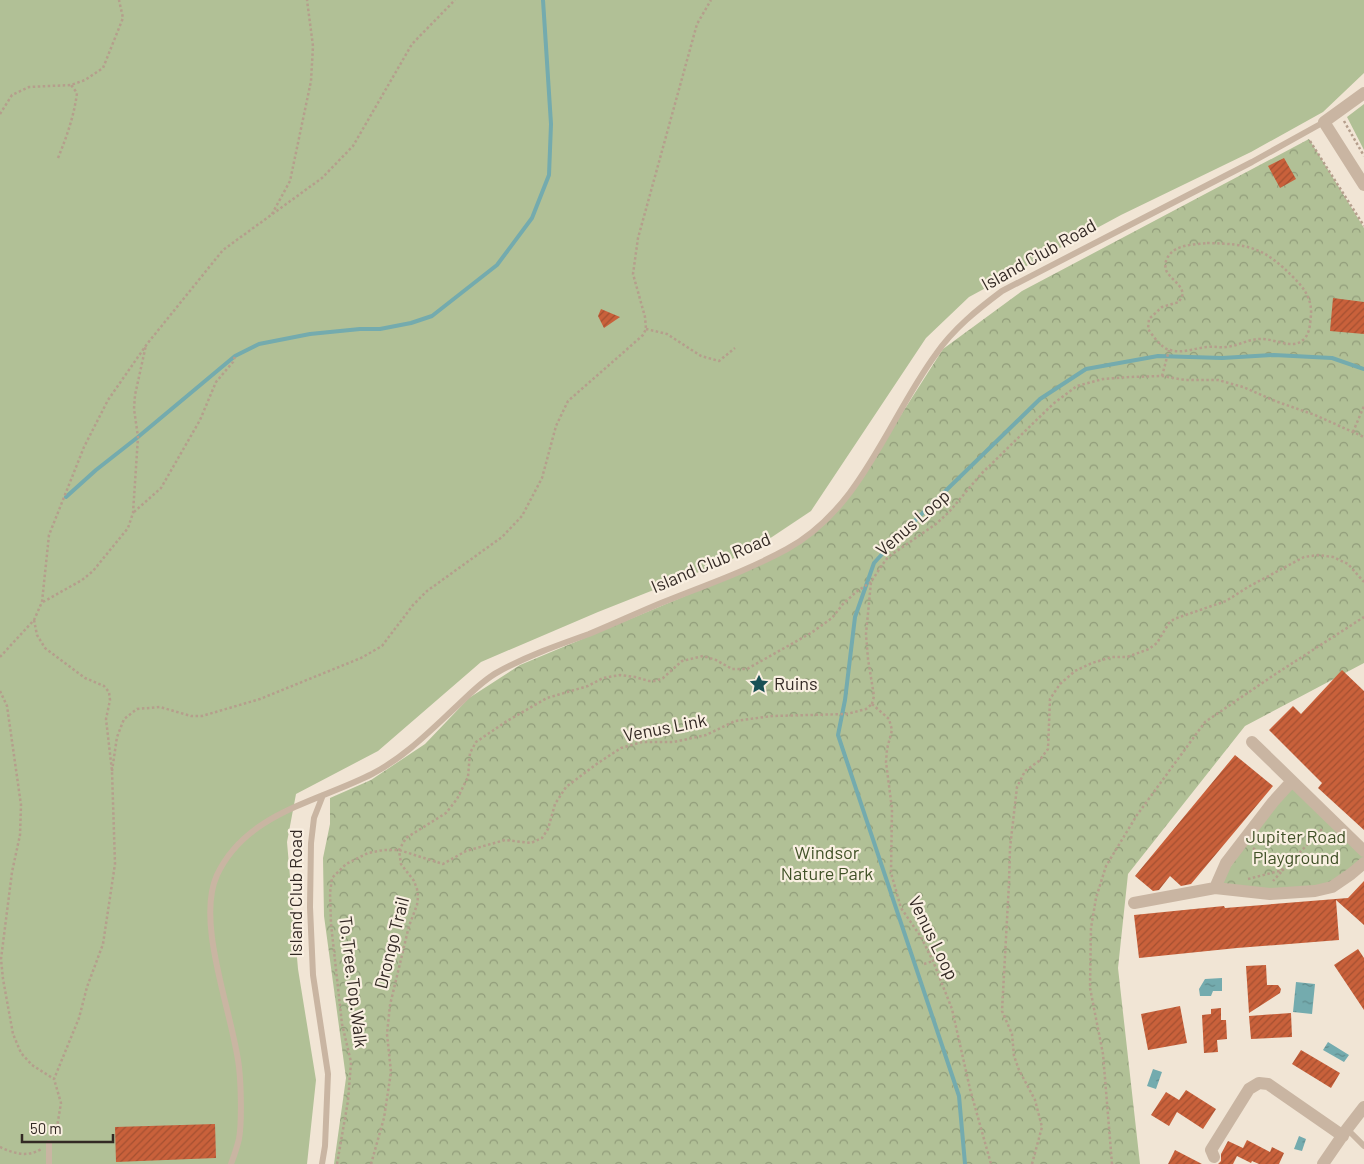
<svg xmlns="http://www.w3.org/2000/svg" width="1364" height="1164" font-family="Barlow,sans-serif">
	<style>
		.grass { fill: #b1c096 }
		.forest { fill: url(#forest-crowns) }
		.water { fill: url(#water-ripples) }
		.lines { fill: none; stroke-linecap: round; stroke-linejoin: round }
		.stream { stroke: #74abae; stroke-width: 4 }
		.building { fill: url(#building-hatch) }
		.path { stroke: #b59e8c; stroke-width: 2.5; stroke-dasharray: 2.5 2.5; stroke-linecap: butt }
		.lane { stroke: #c9b5a2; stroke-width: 6 }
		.street { stroke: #c9b5a2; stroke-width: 12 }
		.labels { text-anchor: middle; stroke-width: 4.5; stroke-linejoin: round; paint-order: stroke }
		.street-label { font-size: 18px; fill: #332924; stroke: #f9efe1 }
		.poi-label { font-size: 18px; fill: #332924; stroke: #f9efe1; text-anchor: start }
		.park-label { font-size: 18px; fill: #415228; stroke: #f9efe1 }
	</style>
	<defs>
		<pattern id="forest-crowns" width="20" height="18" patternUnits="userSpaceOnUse" patternTransform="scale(1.25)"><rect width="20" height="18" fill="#b1c096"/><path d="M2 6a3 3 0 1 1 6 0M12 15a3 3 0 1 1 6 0" fill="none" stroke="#919c7a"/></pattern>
		<pattern id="water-ripples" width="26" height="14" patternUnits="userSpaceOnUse" patternTransform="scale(1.25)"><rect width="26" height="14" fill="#74abae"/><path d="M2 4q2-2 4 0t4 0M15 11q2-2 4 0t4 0" fill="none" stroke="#608b8d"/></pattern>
		<pattern id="building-hatch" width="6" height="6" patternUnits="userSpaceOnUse" patternTransform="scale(1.25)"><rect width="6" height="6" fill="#c9613b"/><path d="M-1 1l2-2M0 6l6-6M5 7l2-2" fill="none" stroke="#a45031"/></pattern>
	</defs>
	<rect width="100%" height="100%" fill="#f1e5d5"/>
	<path class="grass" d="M0,0H1364V73L1323,112L1251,152L1121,215L969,297L926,338L811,511L772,537L747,553L598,612L481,662L378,751L296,794L287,842L298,969L316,1080L307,1164H0Z
		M1364,104V150L1347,117Z"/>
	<path class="forest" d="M1309,139L1364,228V663L1245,726L1128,874L1118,968L1140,1164H334L346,1078L324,916L323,858L330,824V798L371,780L425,744L469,698L520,665L757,566L802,542L846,501L943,349L1022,291Z
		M1292,781L1364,851V862L1315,891L1215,888Z"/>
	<path class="water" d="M1222,978V991H1213L1211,996H1200L1199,989L1205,979Z
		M1296,982L1315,984L1312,1014L1293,1012Z
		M1328,1042L1349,1055L1344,1062L1323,1050Z
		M1153,1069L1162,1072L1156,1089L1147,1086Z
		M1299,1136L1306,1139L1302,1151L1294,1149Z"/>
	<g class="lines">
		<path class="stream" d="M66,497L96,470L138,437L235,356L259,344L310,334L360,329H380L411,323L432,316L497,265L532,218L549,175L551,124L543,0
			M965,1164L959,1096L838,735L845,700L855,617L874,563L894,541L1040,399L1086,369L1158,356L1222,358L1274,355L1332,358L1364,369"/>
	</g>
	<path class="building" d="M1284,158L1296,179L1280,188L1268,166Z
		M1333,298L1364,302V334L1330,331Z
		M601,309L620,317L604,328L598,316Z
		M1342,670L1364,691V830L1318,788L1322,783L1269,730L1293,706L1301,714Z
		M1235,755L1273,786L1191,884L1181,886L1170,876L1159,890L1153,891L1135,876Z
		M1364,881V925L1336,900L1339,940L1237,948L1139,958L1134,915L1224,906L1225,908L1348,898Z
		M1358,949L1364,958V1010L1334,965Z
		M1266,965L1267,985H1278L1281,989L1280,993L1249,1013L1246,966Z
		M1180,1006L1187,1043L1148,1050L1141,1014Z
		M1221,1008V1020H1226L1227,1039L1217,1040L1218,1052L1204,1053L1202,1015L1211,1014V1009Z
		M1291,1013L1292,1037L1251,1039L1249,1016Z
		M1301,1050L1340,1073L1331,1088L1292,1064Z
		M1186,1090L1216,1109L1203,1129L1177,1112L1169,1126L1151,1115L1166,1092L1179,1100Z
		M215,1124L216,1158L116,1162L115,1127Z
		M1247,1140L1270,1152L1272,1147L1284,1153L1279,1164H1259L1252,1161L1251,1163L1237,1156L1233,1164H1218L1221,1161V1154L1228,1141L1243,1148Z
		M1175,1150L1202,1164H1168Z"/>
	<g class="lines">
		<path class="path" d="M0,114L12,95L29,87L71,85L85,80L103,68L123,18L119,0
			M1344,121L1364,156
			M1310,141L1364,226
			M58,158C67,136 74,116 77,93L71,85
			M272,214L290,181L311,81L313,46L307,0
			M1207,243C1249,244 1264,247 1295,279C1305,289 1312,300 1311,315C1310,324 1310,334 1303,340C1293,350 1273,338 1260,339C1248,339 1238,346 1226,347C1220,348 1214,346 1207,347C1195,348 1182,354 1170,350C1162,349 1153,336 1148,329L1149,319L1162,307L1179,302L1183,294C1181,284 1172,280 1167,272C1165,269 1165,264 1166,261C1172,244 1192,245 1207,243Z
			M646,329L667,334L701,356L719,361L735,348
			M1162,376L1169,350
			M1353,432L1364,406
			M134,512L161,488L200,420L216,382L233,362L235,356
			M43,602L82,580L93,571L128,528L133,513L138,437L134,409L135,395L146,345
			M34,620L37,635L45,648L85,678L104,686L109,692L110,700L106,719L112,771L115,864L103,944L87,987L79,1018L54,1079L61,1103L57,1127L52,1136
			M0,657L34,620L42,602L49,535L84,447L108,400L147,344L223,250L322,178L353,146L412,44L455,0
			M0,691L7,706L9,720L21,805L20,835L12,872L1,959L3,979L13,1034L21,1053L32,1065L54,1079
			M872,704L874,696L868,659L866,634L871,582L882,565L888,557L936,524L949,512L981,474L1053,404L1077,386L1103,379L1130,377L1162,376L1185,380H1218L1243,387L1275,401L1315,415L1364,437
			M872,704L889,719L892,730L887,749L886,762L892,809L891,873L901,908L921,937L933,961L952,1009L970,1089L991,1164
			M112,771L117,737L124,719L137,709L160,707L191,716H202L260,699L361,658L382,646L413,605L427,591L502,537L522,516L542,478L556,426L568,401L625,351L643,335L646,329L645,317L633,274L638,238L697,24L711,0
			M1253,848L1283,870L1273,881
			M1248,879L1283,870L1323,828
			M924,964L933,961
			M0,1147C13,1153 27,1158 41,1149
			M337,1164L348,1101L351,1062L342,1024L331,924L330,893L332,878L346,864L368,853L384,850H399L443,864L466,851L505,840L531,843L542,838L548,829L555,804L566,787L598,763L621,748L642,742H674L706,735L735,721L772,716L847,714L866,709L872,704
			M371,1164L384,1118L391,1072L387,1034L390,1005L409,926L417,905L418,897L417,889L414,881L401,864L399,850L406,838L446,813L457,799L468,777L470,753L476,742L507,721L547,698L588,686L603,678L620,675L635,677L649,681H656L663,678L682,661L703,656L716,660L732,669H747L811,633L832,618L843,604L856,592L871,582
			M1032,1164L1042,1127L1035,1100L1019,1070L1014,1056L1012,1034L1002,1011L1009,883L1010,848L1017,787L1025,771L1039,761L1048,749L1050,699L1060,684L1075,671L1092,663L1112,657H1127L1149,649L1157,643L1169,623L1174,619L1226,601L1248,587L1304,557L1318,555L1333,557L1348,564L1364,582
			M1112,1164L1103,1054L1090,988L1091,928L1096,898L1106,866L1137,815L1205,722L1274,675L1364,617"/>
		<path class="lane" d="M1347,1129L1364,1146
			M49,1143V1164
			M231,1164C234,1156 237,1147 239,1139C242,1122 241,1085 239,1067C233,1014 195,923 217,875C246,813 317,802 372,774C405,757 431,730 458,705C471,693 483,680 498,672C527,656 558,645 589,634C613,624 637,613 661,603C703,586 747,571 787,549C862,508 888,419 936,354C953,329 978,309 1002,291L1252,162L1324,122
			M322,1164L325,1146L328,1074L313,975L310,907L311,843L314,818L323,795"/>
		<path class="street" d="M1364,93L1324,122L1364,185
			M1252,742L1364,851
			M1215,888L1226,863L1273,802L1292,781
			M1134,903L1215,888L1270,894L1315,891L1332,887L1351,874L1364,863
			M1214,1157L1211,1150L1249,1089L1259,1083L1268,1084L1343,1136
			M1323,1164L1347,1129L1364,1107"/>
	</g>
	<defs>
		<symbol id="sight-bare" viewBox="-9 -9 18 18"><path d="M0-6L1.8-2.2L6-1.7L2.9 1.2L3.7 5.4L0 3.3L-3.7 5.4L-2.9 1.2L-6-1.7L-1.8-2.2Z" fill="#195055" stroke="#f9efe1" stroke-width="2.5" paint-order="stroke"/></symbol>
	</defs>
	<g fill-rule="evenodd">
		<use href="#sight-bare" x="745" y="670" width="28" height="28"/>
	</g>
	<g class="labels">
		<g class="street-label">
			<text transform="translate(1039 255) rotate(-29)" y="6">Island Club Road</text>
			<text transform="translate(913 523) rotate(-41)" y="6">Venus Loop</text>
			<text transform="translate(711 563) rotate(-23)" y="6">Island Club Road</text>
			<text transform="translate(665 728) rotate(-11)" y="6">Venus Link</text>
			<text transform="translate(296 893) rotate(-90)" y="6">Island Club Road</text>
			<text transform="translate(933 938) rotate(64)" y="6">Venus Loop</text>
			<text transform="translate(392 943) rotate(-76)" y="6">Drongo Trail</text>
			<text transform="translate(353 982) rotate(83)" y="6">To.Tree.Top.Walk</text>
		</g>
		<g class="poi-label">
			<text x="774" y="690">Ruins</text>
		</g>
		<g class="park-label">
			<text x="1296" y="843">Jupiter Road<tspan x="1296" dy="21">Playground</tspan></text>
			<text x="827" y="859">Windsor<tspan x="827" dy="21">Nature Park</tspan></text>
		</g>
	</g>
	<path d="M22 1134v8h91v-8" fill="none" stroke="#332924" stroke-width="2.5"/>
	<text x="30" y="1134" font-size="15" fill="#332924" stroke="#f9efe1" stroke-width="4" paint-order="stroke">50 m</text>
</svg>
